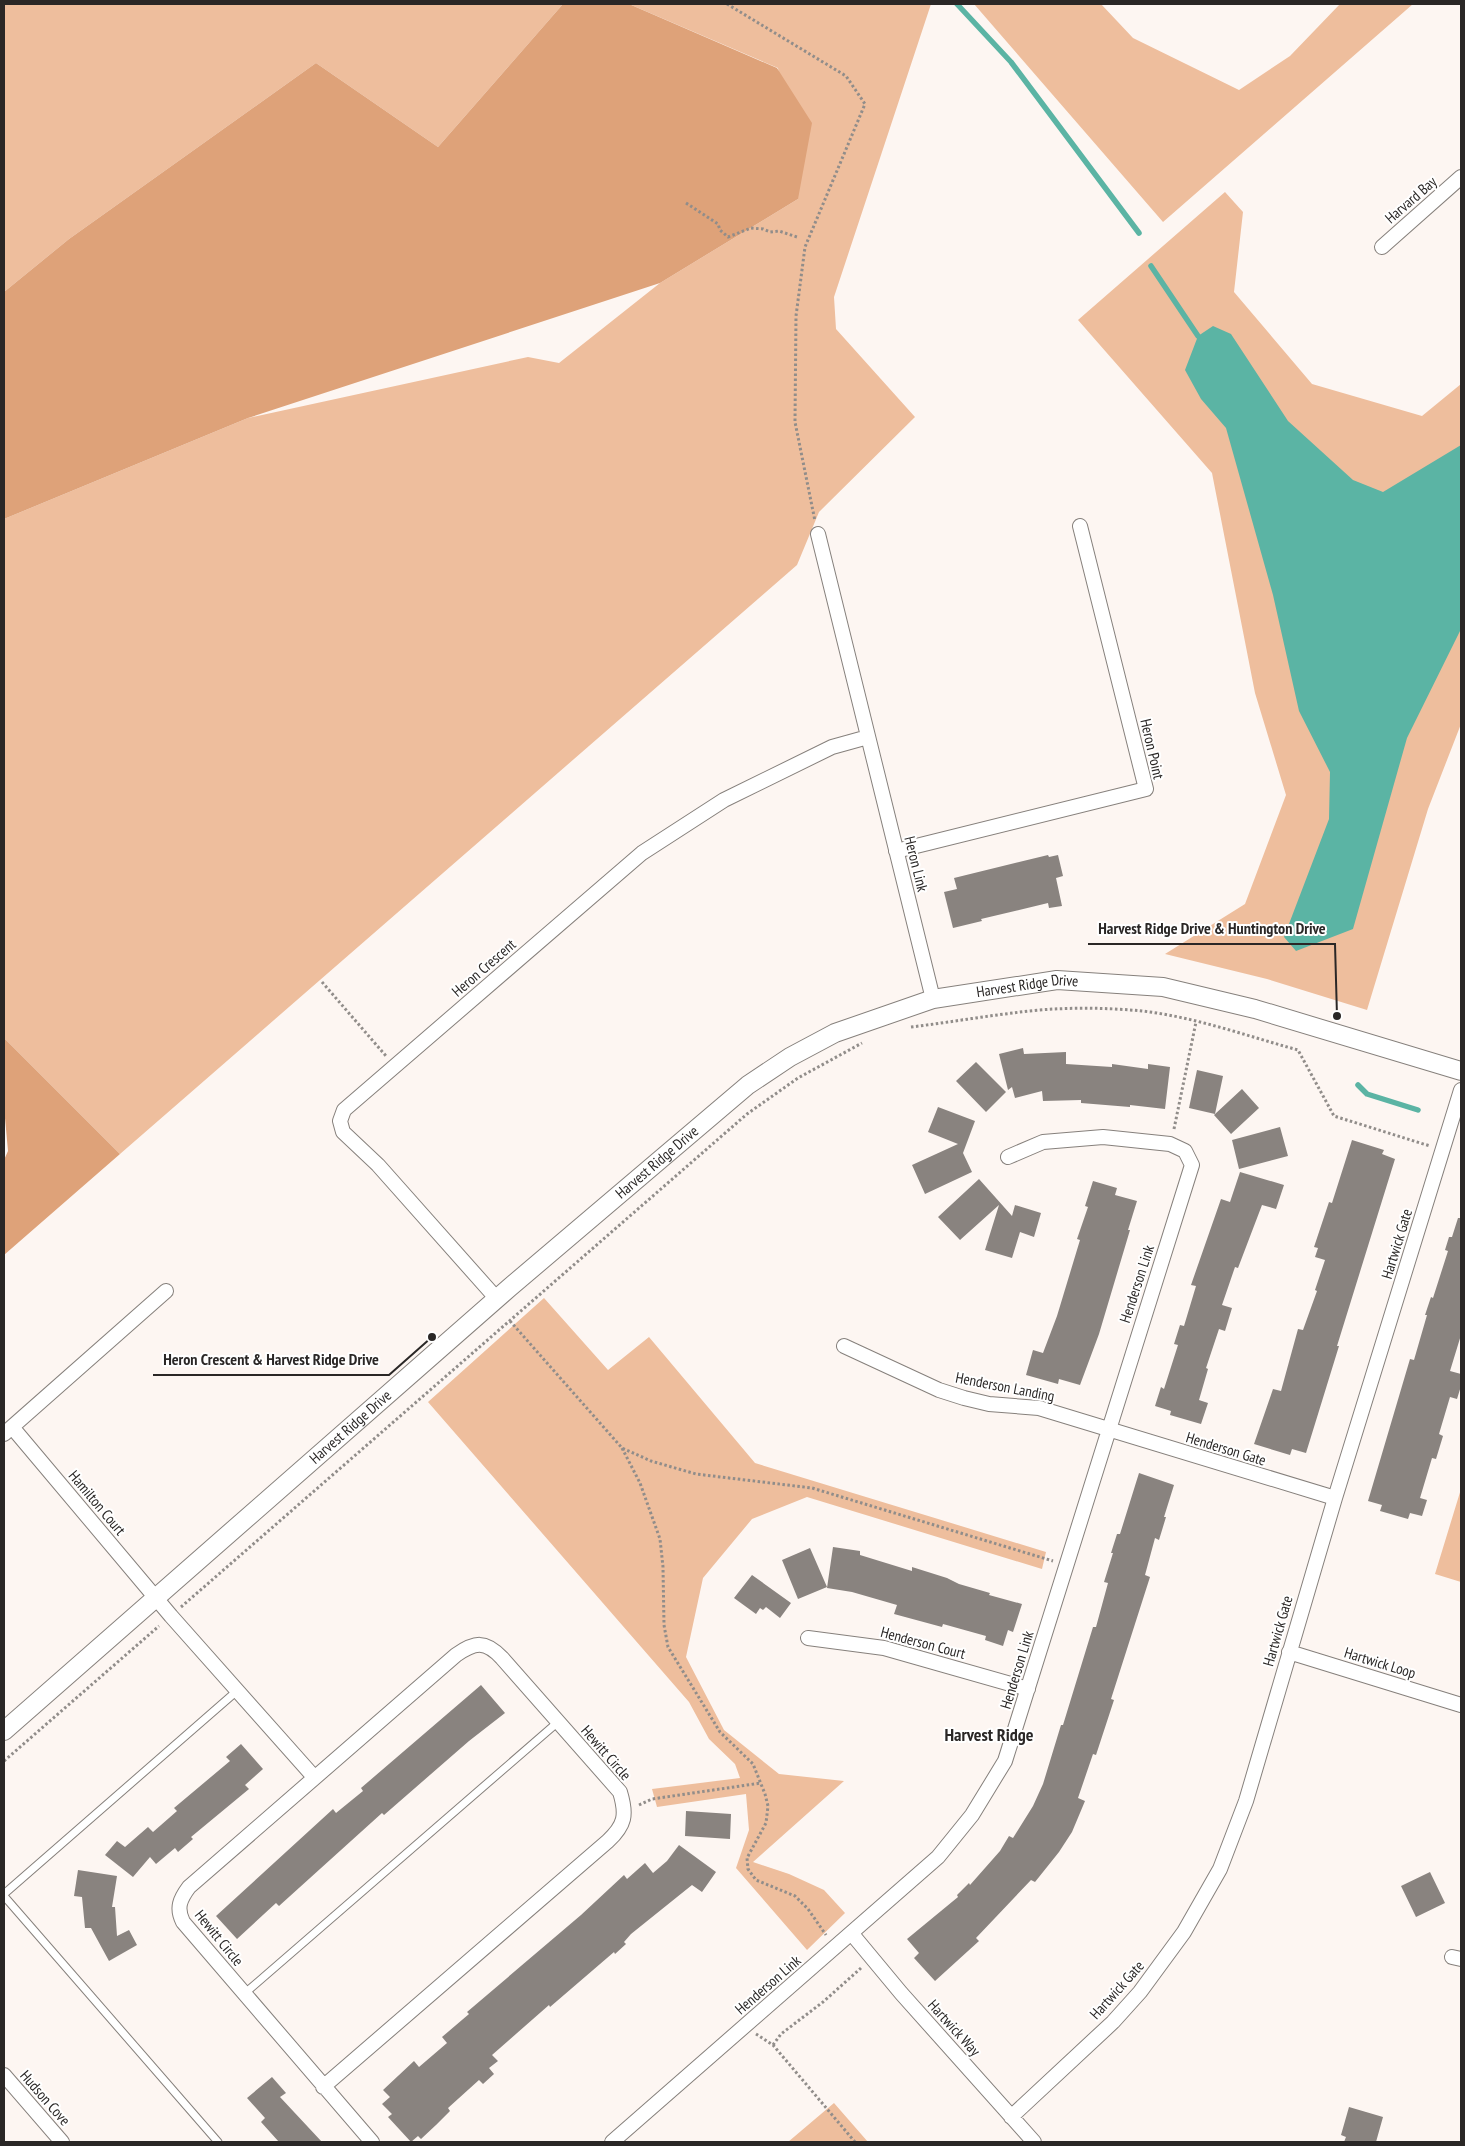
<svg xmlns="http://www.w3.org/2000/svg" width="1465" height="2146" font-family="'PT Sans Narrow',sans-serif">
	<style>
		.green { fill: #eebe9d }
		.forest { fill: #dea279 }
		.water { fill: #5bb4a4 }
		.lines { fill: none; stroke-linecap: round; stroke-linejoin: round }
		.stream { stroke: #5bb4a4; stroke-width: 5.5 }
		.building { fill: #89837f }
		.service-casing { stroke: #86807c; stroke-width: 9 }
		.minor-casing { stroke: #86807c; stroke-width: 16 }
		.tertiary-casing { stroke: #86807c; stroke-width: 20 }
		.path { stroke: #918d8a; stroke-width: 3; stroke-dasharray: 2.5 2.5; stroke-linecap: butt }
		.service { stroke: #fff; stroke-width: 7 }
		.minor { stroke: #fff; stroke-width: 14 }
		.tertiary { stroke: #fff; stroke-width: 18 }
		.labels { text-anchor: middle; stroke-width: 4; stroke-linejoin: round; paint-order: stroke }
		.street-label { font-size: 15px; fill: #2a2726; stroke: #fff }
		.quarter-label { font-size: 18px; font-weight: bold; fill: #2a2726; stroke: #fff }
		.leader { fill: none; stroke: #2a2726; stroke-width: 2 }
		.callout-dot { fill: #2a2726; stroke: #fff; stroke-width: 2 }
		.callout-label { font-size: 16px; text-anchor: middle; font-weight: bold; fill: #2a2726; stroke: #fff; stroke-width: 4; stroke-linejoin: round; paint-order: stroke }
	</style>
	<rect width="100%" height="100%" fill="#fdf6f2"/>
	<path class="green" d="M4,4H563L438,147L316,63L69,239L4,292Z
		M629,4H931L834,297L836,329L915,417L819,512L797,565L120,1154L4,1038V519L248,418L528,357L559,363L660,283L798,199L778,68Z
		M974,4H1101L1133,38L1239,90L1290,56L1340,4H1413L1163,222Z
		M1225,192L1243,212L1234,292L1312,384L1422,416L1461,384V724L1428,809L1367,1010L1267,979L1165,954L1245,904L1286,795L1255,693L1212,473L1078,320Z
		M544,1298L608,1370L649,1337L755,1463L1046,1552L1042,1569L807,1497L752,1519L703,1578L686,1657L724,1730L779,1774L844,1781L753,1862L789,1874L824,1890L845,1913L807,1950L736,1868L749,1830L746,1794L657,1807L652,1789L740,1778L735,1764L709,1739L689,1702L428,1402Z
		M1461,1489V1582L1435,1574Z
		M834,2103L868,2142H788Z"/>
	<path class="forest" d="M563,4H629L777,68L812,123L798,199L660,283L248,418L4,519V292L69,239L316,63L438,147Z
		M4,1038L120,1154L4,1255V1160L8,1151L4,1107Z"/>
	<path class="water" d="M1213,326L1231,334L1288,421L1353,480L1383,492L1461,445V629L1407,738L1353,929L1296,951L1284,937L1329,819L1330,772L1299,711L1273,595L1226,428L1201,399L1185,370L1198,336Z"/>
	<g class="lines">
		<path class="stream" d="M957,4L1011,62L1139,233
			M1151,266L1198,336
			M1358,1085L1367,1094L1418,1110"/>
	</g>
	<path class="building" d="M1048,855L1049,857L1058,855L1063,876L1056,878L1062,906L1049,908L1048,903L981,919L982,921L953,928L944,892L957,889L954,878Z
		M1023,1048L1024,1054L1066,1052V1064L1112,1067V1064L1148,1069V1064L1170,1067L1165,1109L1130,1105V1107L1081,1103V1100L1043,1101L1042,1091L1015,1098L1012,1087L1008,1090L999,1054Z
		M976,1062L1006,1092L986,1112L956,1081Z
		M1197,1070L1223,1076L1215,1114L1189,1108Z
		M1242,1089L1259,1108L1231,1134L1214,1115Z
		M938,1107L975,1121L963,1153L972,1172L925,1194L912,1165L958,1144L928,1132Z
		M1280,1127L1288,1156L1239,1169L1232,1140Z
		M1352,1140L1384,1150L1382,1154L1395,1159L1337,1346H1339L1306,1453L1292,1449L1290,1455L1254,1444L1273,1389L1281,1391L1298,1329L1303,1330L1317,1291L1315,1290L1325,1260L1315,1257L1318,1248L1314,1247L1329,1202L1332,1203Z
		M1240,1172L1284,1185L1276,1209L1262,1205L1238,1268L1235,1267L1222,1305L1232,1308L1225,1331L1219,1329L1206,1368L1208,1369L1199,1400L1208,1403L1201,1424L1170,1415L1171,1411L1155,1406L1161,1387L1164,1389L1178,1345L1174,1344L1180,1325L1184,1326L1196,1286L1191,1285L1221,1199L1230,1202Z
		M979,1179L1012,1216L1015,1205L1041,1213L1034,1237L1020,1232L1012,1258L985,1250L999,1205L960,1240L938,1217Z
		M1093,1181L1117,1188L1115,1195L1137,1201L1128,1230H1130L1099,1334L1080,1385L1059,1379L1058,1384L1026,1375L1033,1350L1043,1353L1057,1316L1080,1240L1077,1239L1088,1207L1085,1206Z
		M1458,1218H1461V1335L1450,1371L1461,1374V1386L1457,1399L1450,1397L1439,1434L1443,1436L1436,1459L1432,1458L1420,1498L1427,1500L1422,1516L1410,1513L1408,1519L1380,1511L1382,1505L1368,1501L1410,1359L1414,1360L1427,1315H1425L1431,1297L1433,1298L1448,1251L1445,1250L1449,1237H1452Z
		M1139,1473L1174,1485L1164,1517H1166L1159,1540L1155,1538L1145,1575L1150,1577L1111,1699L1114,1700L1096,1755L1093,1754L1078,1798L1085,1801L1072,1832L1059,1852L1035,1882L1031,1880L976,1938L979,1941L935,1981L914,1958L919,1953L907,1939L958,1897L957,1895L969,1883L970,1885L1000,1851L1009,1836L1013,1838L1033,1806L1043,1784L1061,1725H1063L1093,1627H1096L1108,1583L1104,1582L1113,1553H1111L1117,1534H1120Z
		M833,1547L860,1551V1555L912,1571V1567L947,1578L959,1584L990,1593L989,1595L1022,1604L1013,1632L1008,1630L1003,1646L985,1640L986,1636L943,1624L942,1627L894,1614L897,1605L852,1592L827,1588Z
		M810,1548L827,1587L798,1599L782,1560Z
		M752,1575L791,1603L780,1618L766,1607L763,1610L760,1608L756,1614L734,1598Z
		M481,1685L505,1713L469,1741L384,1815L382,1813L279,1906L276,1903L237,1939L216,1916L333,1809L336,1813L363,1791L361,1788Z
		M241,1744L263,1769L245,1785L249,1789L191,1837L193,1839L178,1852L175,1848L156,1864L150,1857L133,1877L105,1855L117,1841L125,1847L148,1827L153,1832L177,1811L174,1808L230,1761L226,1757Z
		M686,1811L731,1814L730,1839L685,1836Z
		M679,1845L716,1872L702,1892L692,1885L631,1934L624,1942L626,1944L615,1954L614,1952L550,2007L549,2005L492,2055L498,2061L489,2068L494,2074L483,2084L479,2080L448,2108L450,2111L436,2125L421,2139L418,2136L411,2142L388,2117L392,2114L382,2104L390,2097L383,2090L414,2061L419,2067L447,2043L442,2037L469,2014L467,2012L581,1915L624,1875L627,1879L645,1863L653,1873L667,1861Z
		M78,1870L117,1876L112,1907H115L117,1936L129,1930L137,1945L109,1961L91,1928H85L82,1897L74,1896Z
		M1430,1872L1445,1903L1416,1917L1401,1886Z
		M272,2077L286,2093L280,2097L322,2142H279L261,2122L265,2118L247,2098Z
		M1349,2107L1383,2117L1376,2142H1344L1346,2137L1341,2135Z"/>
	<g class="lines">
		<defs>
			<path id="service" d="M4,1894L238,1690
				M4,1896L218,2142
				M244,1994L558,1722"/>
			<path id="minor" d="M1382,247L1461,177
				M818,534L933,999
				M896,851L1146,789L1080,526
				M497,1299L378,1165L343,1132L340,1121L344,1110L642,853L724,800L832,747L868,737
				M844,1346L939,1390L964,1398L989,1404L1039,1408L1335,1498
				M12,1427L171,1616L314,1777
				M4,1434L166,1291
				M808,1638L884,1648L1028,1689
				M1289,1652L1461,1705
				M852,1934L901,1993L1034,2142
				M1452,1957L1461,1959
				M4,2075L62,2142
				M323,2087L608,1841C625,1825 627,1815 620,1792L502,1658C485,1640 475,1642 456,1655L189,1887C180,1899 176,1908 183,1922L372,2142
				M1011,2117L1113,2022L1140,1992L1184,1932L1220,1869L1246,1801L1335,1498L1461,1090
				M612,2142L938,1857L972,1815L1005,1761L1192,1165L1185,1151L1170,1144L1103,1137L1043,1142L1008,1157"/>
			<g id="tertiary">
				<path id="s1" d="M4,1731L509,1288L748,1085L790,1057L835,1033L933,999L1057,980L1163,987L1255,1009L1461,1071"/>
			</g>
		</defs>
		<use href="#service" class="service-casing"/>
		<use href="#minor" class="minor-casing"/>
		<use href="#tertiary" class="tertiary-casing"/>
		<path class="path" d="M727,4L846,76L865,104L805,247L796,316L795,422L815,521
			M686,203L718,224L720,230L728,237L751,228L763,229L770,232L779,231L797,237
			M322,982L386,1056
			M911,1027C945,1023 979,1017 1013,1013C1054,1007 1101,1007 1142,1011C1195,1017 1247,1036 1298,1050L1334,1116L1430,1146
			M1174,1129L1196,1022
			M510,1321L622,1448L651,1461L696,1474L812,1488L1053,1561
			M622,1448L640,1483L660,1539L663,1567L664,1625L668,1647L720,1732L753,1764L765,1794L768,1806L766,1823L747,1858L748,1869L756,1880L795,1896L808,1909L826,1935
			M181,1607L747,1114L798,1078L862,1043
			M4,1761L159,1626
			M639,1805L652,1799L761,1783
			M756,2034L773,2045L855,2142
			M773,2045L781,2034L823,2002L861,1968"/>
		<use href="#service" class="service"/>
		<use href="#minor" class="minor"/>
		<use href="#tertiary" class="tertiary"/>
	</g>
	<g class="labels">
		<g class="street-label">
			<text transform="translate(1411 200) rotate(-41)" y="5">Harvard Bay</text>
			<text transform="translate(1152 749) rotate(77)" y="5">Heron Point</text>
			<text transform="translate(916 864) rotate(76)" y="5">Heron Link</text>
			<text transform="translate(484 968) rotate(-41)" y="5">Heron Crescent</text>
			<text dy="5" stroke="none"><textPath href="#s1" startOffset="1286">Harvest Ridge Drive</textPath></text>
			<text dy="5" stroke="none"><textPath href="#s1" startOffset="866">Harvest Ridge Drive</textPath></text>
			<text transform="translate(1397 1244) rotate(-73)" y="5">Hartwick Gate</text>
			<text transform="translate(1137 1284) rotate(-72)" y="5">Henderson Link</text>
			<text transform="translate(1005 1387) rotate(11)" y="5">Henderson Landing</text>
			<text dy="5" stroke="none"><textPath href="#s1" startOffset="461">Harvest Ridge Drive</textPath></text>
			<text transform="translate(1226 1449) rotate(17)" y="5">Henderson Gate</text>
			<text transform="translate(97 1503) rotate(50)" y="5">Hamilton Court</text>
			<text transform="translate(1278 1631) rotate(-74)" y="5">Hartwick Gate</text>
			<text transform="translate(923 1643) rotate(15)" y="5">Henderson Court</text>
			<text transform="translate(1380 1663) rotate(17)" y="5">Hartwick Loop</text>
			<text transform="translate(1017 1670) rotate(-73)" y="5">Henderson Link</text>
			<text transform="translate(606 1753) rotate(49)" y="5">Hewitt Circle</text>
			<text transform="translate(219 1938) rotate(51)" y="5">Hewitt Circle</text>
			<text transform="translate(768 1985) rotate(-41)" y="5">Henderson Link</text>
			<text transform="translate(1117 1990) rotate(-48)" y="5">Hartwick Gate</text>
			<text transform="translate(954 2028) rotate(48)" y="5">Hartwick Way</text>
			<text transform="translate(45 2098) rotate(49)" y="5">Hudson Cove</text>
		</g>
		<g class="quarter-label">
			<text x="989" y="1741">Harvest Ridge</text>
		</g>
	</g>
	<path class="leader" d="M1337 1016L1335 944H1088M432 1337L389 1375H153"/>
	<g class="callout-dot">
		<circle cx="1337" cy="1016" r="5"/>
		<circle cx="432" cy="1337" r="5"/>
	</g>
	<g class="callout-label">
		<text x="1212" y="934">Harvest Ridge Drive &amp; Huntington Drive</text>
		<text x="271" y="1365">Heron Crescent &amp; Harvest Ridge Drive</text>
	</g>
	<rect width="1465" height="2146" fill="none" stroke="#2a2726" stroke-width="10"/>
</svg>
